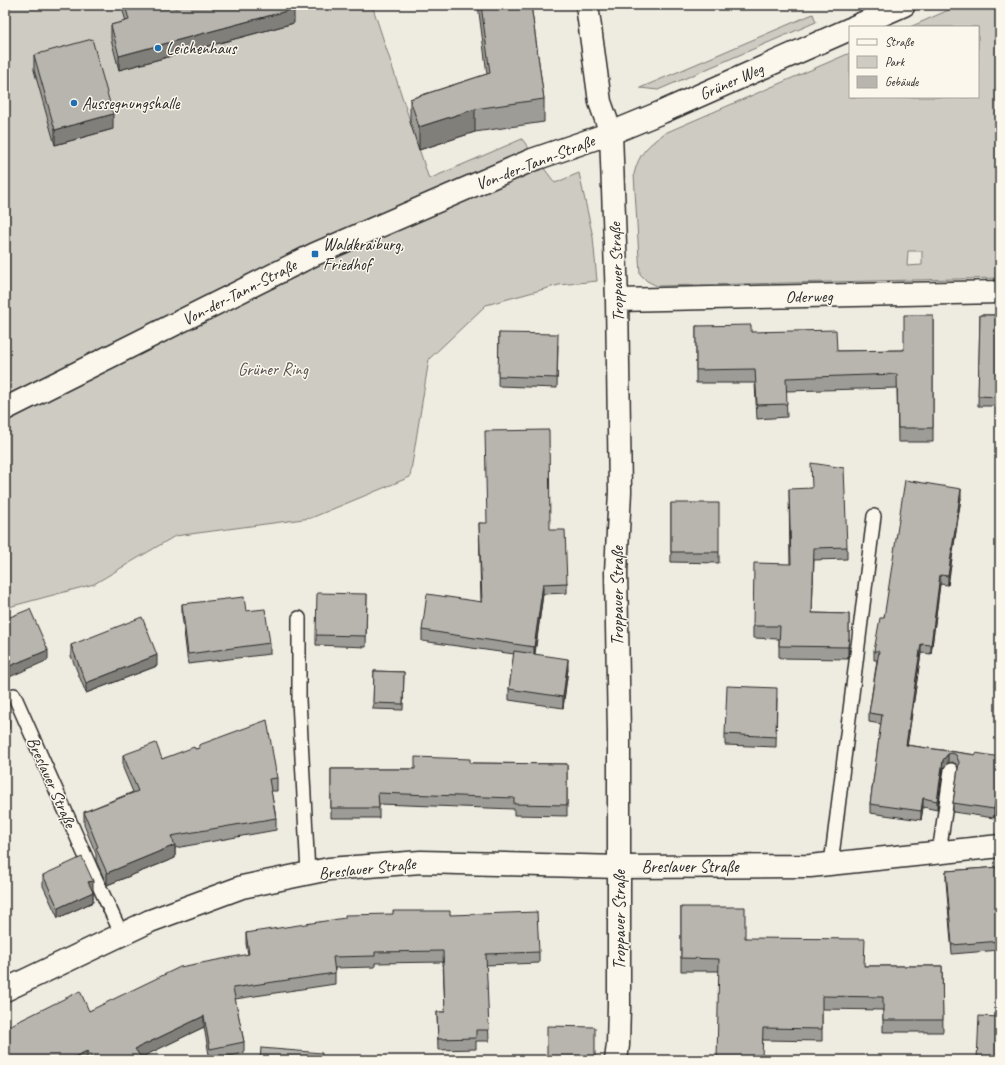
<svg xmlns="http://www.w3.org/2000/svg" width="1005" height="1065" font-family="Caveat,sans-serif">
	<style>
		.green { fill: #cecbc2; stroke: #7c7b76; fill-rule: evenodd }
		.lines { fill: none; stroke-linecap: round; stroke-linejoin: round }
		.service-casing { stroke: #2b2b2b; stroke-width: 16 }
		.minor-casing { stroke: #2b2b2b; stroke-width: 25 }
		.tertiary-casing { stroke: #2b2b2b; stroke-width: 25 }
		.service { stroke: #fbf7ec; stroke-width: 13 }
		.minor { stroke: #fbf7ec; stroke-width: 22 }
		.tertiary { stroke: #fbf7ec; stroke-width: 22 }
		.wall { fill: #9e9c96; stroke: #2b2b2b }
		.shaded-wall { fill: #817f7a; stroke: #2b2b2b }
		.building { fill: #b8b5ae; stroke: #2b2b2b }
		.poi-dot { fill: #1f6fb2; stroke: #fbf7ec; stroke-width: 1.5 }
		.labels { text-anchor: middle; stroke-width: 3; stroke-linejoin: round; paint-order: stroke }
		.poi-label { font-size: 17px; fill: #2b2b2b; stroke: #fbf7ec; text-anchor: start }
		.street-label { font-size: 17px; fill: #2b2b2b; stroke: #fbf7ec }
		.park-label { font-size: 17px; fill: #545351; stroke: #fbf7ec }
	</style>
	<rect width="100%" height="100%" fill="#eeebe0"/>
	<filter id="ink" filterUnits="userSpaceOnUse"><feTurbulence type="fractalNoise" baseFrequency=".025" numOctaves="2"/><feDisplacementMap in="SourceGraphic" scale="8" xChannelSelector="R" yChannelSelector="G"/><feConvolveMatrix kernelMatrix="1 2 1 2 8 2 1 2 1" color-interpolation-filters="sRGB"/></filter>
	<g filter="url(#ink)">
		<path class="green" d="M5,5H372L429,179L522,139L555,183L579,173L593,237L597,281L559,285L486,305L429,359L410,477L311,518L175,536L94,584L5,608Z
			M960,5H1000V278L657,286L647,281L640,274L634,174C639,153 648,145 665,133L850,53V97H978V27H910ZM908,251H922V265L907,266Z
			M813,14L816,22L658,90L640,88Z"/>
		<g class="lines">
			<defs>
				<path id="service" d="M299,618V700L308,873
					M14,695L91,869L122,935
					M939,853L951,770
					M831,864L874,516"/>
				<path id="minor" d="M587,5L600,102L611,133L617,300L620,491L616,572L619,733V1006L618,1045L616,1060
					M617,300L1000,292
					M5,990L150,921L242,887L329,869L421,862L619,867L810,866L1000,846"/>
				<path id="tertiary" d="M854,27L904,5
					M5,409L315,254L532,160L611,133L662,112L850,29"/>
			</defs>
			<use href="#service" class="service-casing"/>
			<use href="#minor" class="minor-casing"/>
			<use href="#tertiary" class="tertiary-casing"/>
			<use href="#service" class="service"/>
			<use href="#minor" class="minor"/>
			<use href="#tertiary" class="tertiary"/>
		</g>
		<path class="wall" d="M121,5H174L175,8L294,23L119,70L111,39V25L126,21Z
			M478,5H531L544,99V122L475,132L419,150L410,122V99L487,74Z
			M34,55L113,129L55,145L34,70Z
			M933,315V442H898L897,388L786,391L787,417L757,419L755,383H696V326L751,332L837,351L904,350Z
			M980,315H1000V406H978Z
			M499,333L558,345L557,388L498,386Z
			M789,489L847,547V559L814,560L812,613L849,614V650L848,659L779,658V639L753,638V626L790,564Z
			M961,498L948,585L940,584L931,654L921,653L907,745L976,755L1000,757L994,818L953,812V803L958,768L956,764L952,762L948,763L943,768L937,810L923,807L921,820L870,813V804L881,724L869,722V713L877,660H874V651L884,618Z
			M671,503L719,552V563L671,562Z
			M479,523L550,530L567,583V593L543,594L535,654L568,669L563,708L509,700V689L514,654L422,641V630L481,602Z
			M367,594L366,647L316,645V635Z
			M182,604L246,611L270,643V654L188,664L182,615Z
			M71,645L157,666L86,693L71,656Z
			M374,671L404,672L403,710L373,709Z
			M777,698L776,747L725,745V734Z
			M199,745L277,778V791H271L276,818V830L175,848V858L107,885L96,861V854L84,825V812L133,792L123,768V755L162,759L199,748Z
			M470,763L567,764V816L514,815V809L379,804V818H331V769H415Z
			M1000,867V950L952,954L946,881V871Z
			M43,875L93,891V902L58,918L43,886Z
			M681,907L745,938L865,966H942L943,1032H883V1010L822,1009V1041L763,1040L719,971H681Z
			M450,915L539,952V963L486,965L489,1041H476V1049L438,1050L437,1012H445L443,962L375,963V967L335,968V984L235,999L244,1042V1053L210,1060L204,1027L141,1057L143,1060H5L89,1011L248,954L246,944V933Z"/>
		<path class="shaded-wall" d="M294,9V23L119,70V56Z
			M475,109V132L419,150V127Z
			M113,114V129L55,145V130Z
			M961,489V498L948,585V576Z
			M940,575V584L931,654V645Z
			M543,584V594L534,657V647Z
			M849,638V650L848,659V647Z
			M921,644V653L906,754V745Z
			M48,650V660L5,679V668Z
			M157,655V666L86,693V683Z
			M568,659V669L563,708V697Z
			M9,719V729L5,731V720Z
			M948,754V763L943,768L937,810V801L943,760Z
			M1000,774V783L994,818V809Z
			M923,798V807L921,820V811Z
			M175,845V858L107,885V873Z
			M93,881V891L88,893V882Z
			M93,892V902L58,918V908Z
			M204,1016V1027L136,1060L135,1049Z
			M87,1051V1060H68Z"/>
		<path class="building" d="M125,5H174L175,8L185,5H293L294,9L119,56L111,25L129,20Z
			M481,5H531L544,99L475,109L419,127L410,99L490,73Z
			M92,39L113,114L55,130L34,55Z
			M904,315H933V428H898L897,374L786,378L787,404L757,405L755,369L696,370V326L751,325V332L836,330L837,351L904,350Z
			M980,315H1000V397L978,396Z
			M499,333L558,334L557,378L498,376Z
			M549,430L550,530H565L567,583L543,584L534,647L422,630L427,594L482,602L479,523H487L485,431Z
			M811,463L844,468L847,547L814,548L812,613L849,614V638L848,647L779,646L780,626H753L754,563L791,564L789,489L812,488Z
			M905,480L961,489L948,576L940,575L931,645L921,644L906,745L976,755V753L1000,757V774L994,809L953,803L959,762L956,755L952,753L948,754L943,760L937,801L923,798L921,811L870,804L882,715L869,713L879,651H874L880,618H884Z
			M671,503H719V552H671Z
			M317,593L367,594L366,636L316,635Z
			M244,597L246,611L265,609L270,643L188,654L182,604Z
			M30,609L48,650L5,668V619Z
			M142,617L157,655L86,683L71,645Z
			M514,651L568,659L563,697L509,689Z
			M374,671L404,672L403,704L373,703Z
			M727,686L777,688L776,737L725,734Z
			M5,710L9,719L5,720Z
			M267,720L277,778L269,779L276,818L171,836L175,845L107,873L96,848L98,847L84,812L138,791L123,755L156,743L162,759L194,747L195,749L200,748L199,745Z
			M415,757L470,759V763L567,764V805L514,804V798L378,793L379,808H331V769H415Z
			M82,857L93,881L88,882L93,892L58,908L43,875Z
			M1000,867V941L952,945L946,871Z
			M681,907H745V938L865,939L864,966H942L943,1020H883V997L822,996V1029L763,1028L762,1060H717L719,959L681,958Z
			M393,911H450V915L537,912L539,952L486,954L489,1030H476V1038L438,1039L437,1012H445L443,951L375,952V956L333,957L335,973L233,988L244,1042L210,1049L204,1016L135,1049L143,1060H94L87,1051L68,1060H5V1028L80,991L89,1011L180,967L249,954L246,933L345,918V915L393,914Z
			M979,1016L1000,1017V1060H977Z
			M547,1026L595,1027V1060H547Z
			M261,1048L322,1053L321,1060H260Z"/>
	</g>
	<g class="poi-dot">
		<circle cx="158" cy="48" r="4"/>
		<circle cx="74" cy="103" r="4"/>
		<rect x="311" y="250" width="8" height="8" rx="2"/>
	</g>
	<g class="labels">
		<g class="poi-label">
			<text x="166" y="54">Leichenhaus</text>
			<text x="82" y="109">Aussegnungshalle</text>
			<text x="323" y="250">Waldkraiburg,<tspan x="323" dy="20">Friedhof</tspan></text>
		</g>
		<g class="street-label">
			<text transform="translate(731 81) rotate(-24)" y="6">Grüner Weg</text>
			<text transform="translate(535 162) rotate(-21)" y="6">Von-der-Tann-Straße</text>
			<text transform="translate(616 272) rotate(-92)" y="6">Troppauer Straße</text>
			<text transform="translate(239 292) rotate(-27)" y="6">Von-der-Tann-Straße</text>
			<text transform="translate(809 296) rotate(-1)" y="6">Oderweg</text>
			<text transform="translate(617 596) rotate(-90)" y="6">Troppauer Straße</text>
			<text transform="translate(52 782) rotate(66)" y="6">Breslauer Straße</text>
			<text x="690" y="872">Breslauer Straße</text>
			<text transform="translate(367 868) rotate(-6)" y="6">Breslauer Straße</text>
			<text transform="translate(619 920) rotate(-90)" y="6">Troppauer Straße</text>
		</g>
		<g class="park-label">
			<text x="273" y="375">Grüner Ring</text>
		</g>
	</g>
	<rect width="1005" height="1065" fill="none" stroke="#fbf7ec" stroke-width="20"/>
	<rect x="10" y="10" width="985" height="1045" fill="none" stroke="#2b2b2b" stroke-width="1.5" filter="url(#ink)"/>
	<rect x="849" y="26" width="130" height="72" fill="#fbf7ec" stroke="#a8a59f"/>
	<rect x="857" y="39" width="20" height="6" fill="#fbf7ec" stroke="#a8a59f"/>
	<text x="885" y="46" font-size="12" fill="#2b2b2b">Straße</text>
	<rect x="857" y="56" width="20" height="12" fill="#cecbc2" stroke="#a8a59f"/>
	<text x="885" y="66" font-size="12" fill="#2b2b2b">Park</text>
	<rect x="857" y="76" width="20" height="12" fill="#b8b5ae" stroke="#a8a59f"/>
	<text x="885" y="86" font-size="12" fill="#2b2b2b">Gebäude</text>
</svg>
